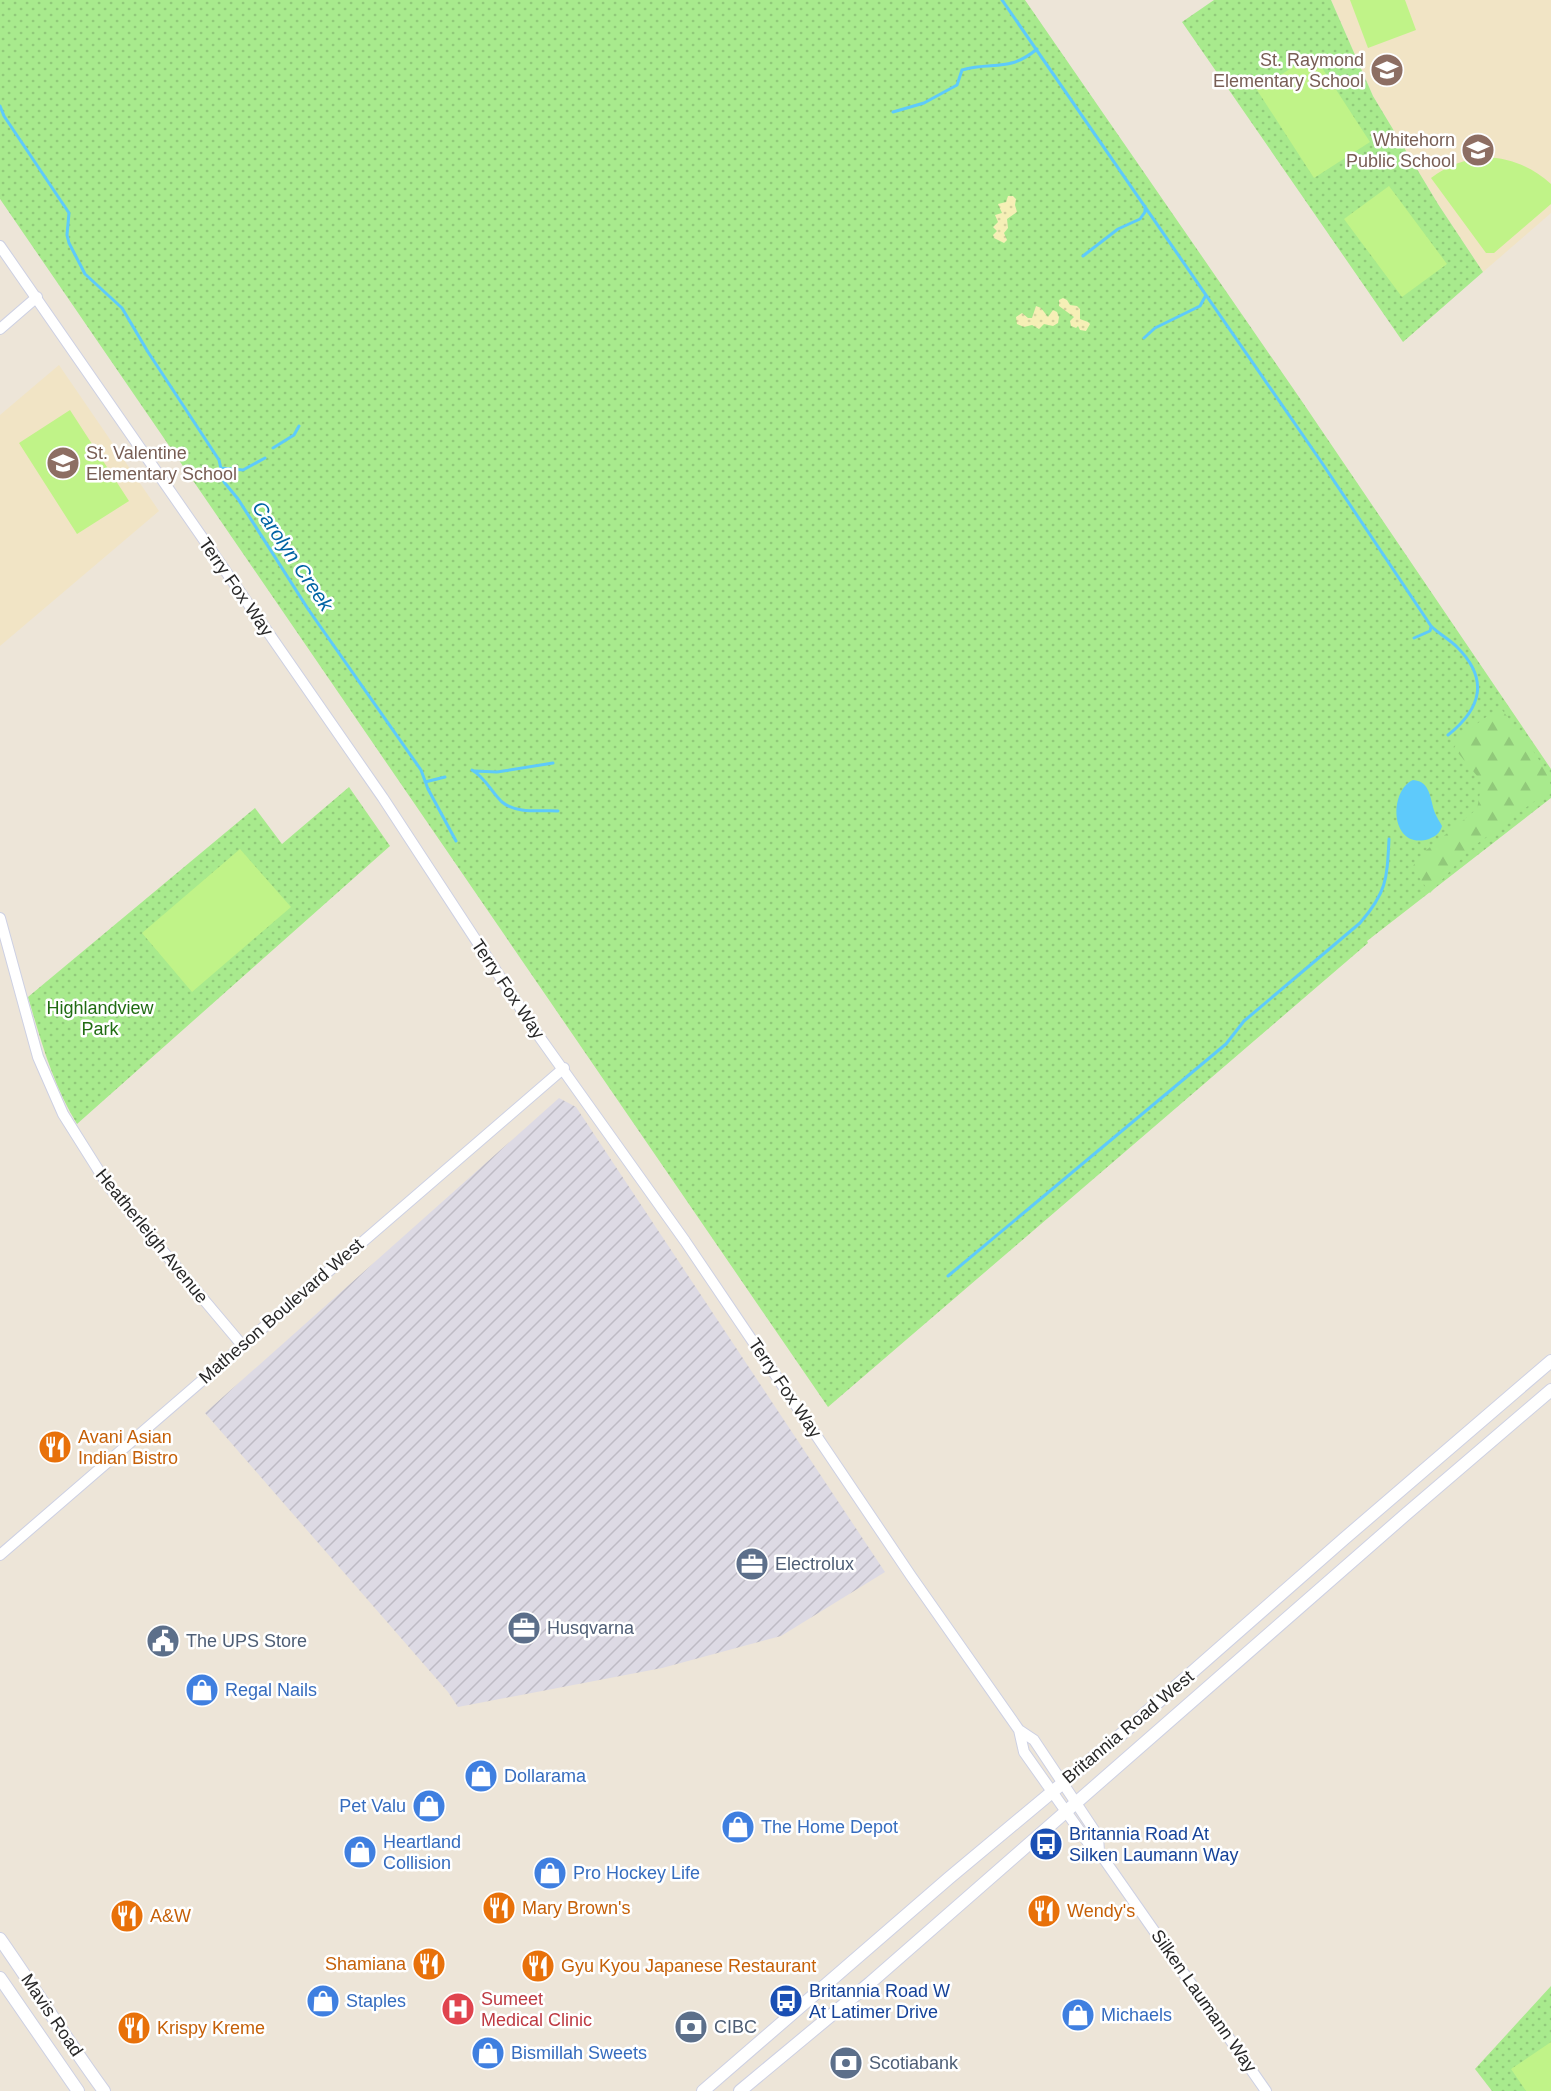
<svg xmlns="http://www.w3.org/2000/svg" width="1551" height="2091" font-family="Arial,sans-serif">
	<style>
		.industrial { fill: url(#industrial-furrows) }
		.education { fill: #f1e4c5 }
		.grass { fill: url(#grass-dots) }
		.forest { fill: url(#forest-firs) }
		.sand { fill: url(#sand-dots) }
		.pitch { fill: #c0f388 }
		.water { fill: #5ecafb }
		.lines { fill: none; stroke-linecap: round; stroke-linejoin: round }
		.stream { stroke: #5ecafb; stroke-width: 3 }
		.tertiary-casing { stroke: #cdd0e3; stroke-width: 12 }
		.secondary-casing { stroke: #cdd0e3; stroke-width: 14 }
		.tertiary { stroke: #fff; stroke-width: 10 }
		.secondary { stroke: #fff; stroke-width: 12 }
		.labels { text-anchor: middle; stroke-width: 5; stroke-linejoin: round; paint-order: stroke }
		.education-label { font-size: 18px; fill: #785e54; stroke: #fff; text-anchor: end }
		.street-label { font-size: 18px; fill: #282828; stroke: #fff }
		.park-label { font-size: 18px; fill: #206c12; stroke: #fff }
		.food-label { font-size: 18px; fill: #c56008; stroke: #fff; text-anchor: start }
		.service-label { font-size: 18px; fill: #4e5e75; stroke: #fff; text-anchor: start }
		.shop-label { font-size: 18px; fill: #366cbe; stroke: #fff; text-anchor: start }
		.transit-label { font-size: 18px; fill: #164399; stroke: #fff; text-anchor: start }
		.health-label { font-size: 18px; fill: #be3a42; stroke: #fff; text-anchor: start }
		.water-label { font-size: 20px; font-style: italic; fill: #0064a4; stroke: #fff }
	</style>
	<defs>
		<pattern id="industrial-furrows" width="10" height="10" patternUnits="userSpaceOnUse" patternTransform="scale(1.5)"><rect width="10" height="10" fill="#dddae4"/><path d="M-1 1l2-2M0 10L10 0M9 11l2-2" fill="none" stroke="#bebbc4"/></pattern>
		<pattern id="grass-dots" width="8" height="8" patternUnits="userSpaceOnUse" patternTransform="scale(1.5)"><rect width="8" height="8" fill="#a8ea8d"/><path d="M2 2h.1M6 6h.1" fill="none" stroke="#91c97a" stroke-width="1.8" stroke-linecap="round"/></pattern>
		<pattern id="forest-firs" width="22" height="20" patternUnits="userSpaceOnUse" patternTransform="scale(1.5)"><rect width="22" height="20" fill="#a8ea8d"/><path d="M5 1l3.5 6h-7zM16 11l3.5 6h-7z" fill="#91c97a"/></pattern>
		<pattern id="sand-dots" width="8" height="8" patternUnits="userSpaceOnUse" patternTransform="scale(1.5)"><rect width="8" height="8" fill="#f6efb6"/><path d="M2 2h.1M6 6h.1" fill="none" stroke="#d3cd9c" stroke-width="1.8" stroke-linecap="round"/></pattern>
	</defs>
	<rect width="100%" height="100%" fill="#ede5d8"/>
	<path class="industrial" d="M559,1098L576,1107L885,1572L781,1636L662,1668L458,1707L448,1692L205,1413Z"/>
	<path class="education" d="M1331,0H1551V213L1483,272L1438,204L1373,96Z
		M59,365L159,511L0,646V415Z"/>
	<path class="grass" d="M0,0H1025L1299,397L1551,769V798L1367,941L1368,943L828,1407L0,199Z
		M1214,0H1331L1373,96L1438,204L1483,272L1403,342L1182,22Z
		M349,787L390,846L77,1124C53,1085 41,1041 28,997L255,808L282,844Z
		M1551,1986V2091H1492L1475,2069Z"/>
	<path class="forest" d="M1500,707C1513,725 1551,768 1551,789L1470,849L1430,893L1412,867L1424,852L1477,809L1482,782L1454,748L1463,734Z"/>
	<path class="sand" d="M1008,196H1013L1016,199L1015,205L1017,212L1007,219L1008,228L1004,233L1007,240L1004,243L994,238L993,235L997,231L993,227L998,222L995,215L1002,213L998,204L1006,202Z
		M1063,298L1067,300L1070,305L1077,306L1080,309V319L1088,322L1090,324L1086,331L1080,330L1078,326L1076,328L1071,326L1070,321L1074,317L1059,306V300Z
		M1036,306L1041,308L1048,317L1053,310L1057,312L1059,317L1058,323L1053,326L1044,324L1039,329L1032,325L1024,327L1017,324L1016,317L1022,313L1028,318H1032Z"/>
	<path class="pitch" d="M1350,0H1405L1416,30L1368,48Z
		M1313,54L1370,142L1314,178L1257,90Z
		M1485,157C1511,158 1532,167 1551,184V204L1494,253H1486L1431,178C1448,165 1464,160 1485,157Z
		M1389,186L1447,264L1402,297L1344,219Z
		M70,410L129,501L77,534L19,443Z
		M240,849L291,907L192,992L142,933Z
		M1551,2042V2091H1526L1511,2069Z"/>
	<path class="water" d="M1413,780C1431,781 1430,800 1435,813C1437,818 1440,822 1442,826C1440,833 1436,836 1429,839C1390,851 1388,791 1413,780Z"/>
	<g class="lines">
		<path class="stream" d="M1002,0L1320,460L1431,626C1439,634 1449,639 1457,647C1489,679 1482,708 1448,735
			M0,106L4,116L69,213L67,235L69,243L85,274L122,308L148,352L219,460L224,482L238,499L308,609L421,770L428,789L456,841
			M893,112L924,103L957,85L962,70C993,61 1008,73 1037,49
			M1083,256L1118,229L1140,219L1145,212V206
			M1144,338L1155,328L1200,306L1206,295
			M273,448L294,435L299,426
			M221,468L243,470L265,458
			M1414,638L1430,631L1431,627
			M472,770C486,778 491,792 502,802C516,814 541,810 558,811
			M474,771L497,772L553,763
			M425,782L445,777
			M948,1276L1226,1044L1244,1021L1360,923C1387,892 1387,879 1389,839"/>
		<defs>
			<path id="tertiary" d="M0,246L383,798L536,1032L685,1241L911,1576L1019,1730L1034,1740L1098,1836L1099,1852
				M0,329L37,297
				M0,918L38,1057L63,1114L109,1187L242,1345
				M0,1555L564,1068
				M1019,1730L1024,1752L1089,1844L1099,1852L1266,2091"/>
			<path id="secondary" d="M0,1939C35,1989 68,2042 104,2091
				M0,1978L78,2091
				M703,2091L949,1878L1124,1732L1345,1538L1551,1361
				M740,2091L870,1983L1405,1515L1551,1390"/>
		</defs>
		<use href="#tertiary" class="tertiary-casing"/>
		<use href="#secondary" class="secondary-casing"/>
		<use href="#tertiary" class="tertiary"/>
		<use href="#secondary" class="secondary"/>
	</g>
	<defs>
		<symbol id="school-disc" viewBox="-11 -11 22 22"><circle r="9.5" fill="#8d6e63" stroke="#fff"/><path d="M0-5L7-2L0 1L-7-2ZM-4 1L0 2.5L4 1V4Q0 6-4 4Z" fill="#fff"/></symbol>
		<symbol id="restaurant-disc" viewBox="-11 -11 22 22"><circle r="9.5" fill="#e8710a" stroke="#fff"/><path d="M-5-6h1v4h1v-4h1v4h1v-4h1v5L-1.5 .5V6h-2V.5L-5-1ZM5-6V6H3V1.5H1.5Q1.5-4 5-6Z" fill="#fff"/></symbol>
		<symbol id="office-disc" viewBox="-11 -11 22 22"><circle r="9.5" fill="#5c6f8a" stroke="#fff"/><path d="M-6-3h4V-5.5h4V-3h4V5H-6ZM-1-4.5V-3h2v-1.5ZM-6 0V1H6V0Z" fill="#fff"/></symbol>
		<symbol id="civic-disc" viewBox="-11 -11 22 22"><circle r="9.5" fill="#5c6f8a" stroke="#fff"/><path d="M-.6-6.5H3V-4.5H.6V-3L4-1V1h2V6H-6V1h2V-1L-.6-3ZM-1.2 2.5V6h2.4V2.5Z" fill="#fff"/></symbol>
		<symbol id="shop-disc" viewBox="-11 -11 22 22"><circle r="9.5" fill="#3f7fe0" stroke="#fff"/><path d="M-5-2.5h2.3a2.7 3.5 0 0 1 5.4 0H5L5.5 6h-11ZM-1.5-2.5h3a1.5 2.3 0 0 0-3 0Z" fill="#fff"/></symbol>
		<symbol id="bus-disc" viewBox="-11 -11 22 22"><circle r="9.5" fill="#1a4fb4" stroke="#fff"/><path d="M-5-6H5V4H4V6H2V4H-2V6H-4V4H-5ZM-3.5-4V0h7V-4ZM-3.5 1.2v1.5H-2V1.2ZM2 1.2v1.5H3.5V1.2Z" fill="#fff"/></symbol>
		<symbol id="hospital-disc" viewBox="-11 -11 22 22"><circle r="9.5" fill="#e0444e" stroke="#fff"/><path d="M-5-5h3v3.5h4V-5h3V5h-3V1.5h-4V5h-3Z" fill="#fff"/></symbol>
		<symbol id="bank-disc" viewBox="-11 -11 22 22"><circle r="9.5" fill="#5c6f8a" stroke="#fff"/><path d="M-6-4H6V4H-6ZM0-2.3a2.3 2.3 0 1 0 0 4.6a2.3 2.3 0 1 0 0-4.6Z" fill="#fff"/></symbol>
	</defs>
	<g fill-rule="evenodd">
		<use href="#school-disc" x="1368" y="51" width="38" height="38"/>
		<use href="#school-disc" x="1459" y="131" width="38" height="38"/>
		<use href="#school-disc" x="44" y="444" width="38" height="38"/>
		<use href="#restaurant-disc" x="36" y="1428" width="38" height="38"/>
		<use href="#office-disc" x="733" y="1545" width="38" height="38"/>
		<use href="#office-disc" x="505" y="1609" width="38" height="38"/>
		<use href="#civic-disc" x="144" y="1622" width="38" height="38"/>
		<use href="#shop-disc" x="183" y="1671" width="38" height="38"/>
		<use href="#shop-disc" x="462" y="1757" width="38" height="38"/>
		<use href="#shop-disc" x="410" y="1787" width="38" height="38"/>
		<use href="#shop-disc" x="719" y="1808" width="38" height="38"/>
		<use href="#bus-disc" x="1027" y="1825" width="38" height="38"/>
		<use href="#shop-disc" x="341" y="1833" width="38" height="38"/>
		<use href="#shop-disc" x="531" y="1854" width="38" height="38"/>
		<use href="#restaurant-disc" x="480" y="1889" width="38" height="38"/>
		<use href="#restaurant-disc" x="1025" y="1892" width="38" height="38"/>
		<use href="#restaurant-disc" x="108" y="1897" width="38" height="38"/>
		<use href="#restaurant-disc" x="410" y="1945" width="38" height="38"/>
		<use href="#restaurant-disc" x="519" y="1947" width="38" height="38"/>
		<use href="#shop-disc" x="304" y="1982" width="38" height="38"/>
		<use href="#bus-disc" x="767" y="1982" width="38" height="38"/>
		<use href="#hospital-disc" x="439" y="1990" width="38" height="38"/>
		<use href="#shop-disc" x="1059" y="1996" width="38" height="38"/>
		<use href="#bank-disc" x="672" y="2008" width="38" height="38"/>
		<use href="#restaurant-disc" x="115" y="2009" width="38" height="38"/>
		<use href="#shop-disc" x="469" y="2034" width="38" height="38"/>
		<use href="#bank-disc" x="827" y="2044" width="38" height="38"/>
	</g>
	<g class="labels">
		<g class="education-label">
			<text x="1364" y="66">St. Raymond<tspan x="1364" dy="21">Elementary School</tspan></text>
			<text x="1455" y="146">Whitehorn<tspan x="1455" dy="21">Public School</tspan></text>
			<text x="86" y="459" text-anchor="start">St. Valentine<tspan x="86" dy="21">Elementary School</tspan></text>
		</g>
		<g class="street-label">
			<text transform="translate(236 587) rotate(55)" y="6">Terry Fox Way</text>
			<text transform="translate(508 989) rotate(56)" y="6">Terry Fox Way</text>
			<text transform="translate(152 1236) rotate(51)" y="6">Heatherleigh Avenue</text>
			<text transform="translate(281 1311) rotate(-41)" y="6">Matheson Boulevard West</text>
			<text transform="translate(785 1388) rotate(56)" y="6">Terry Fox Way</text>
			<text transform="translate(1128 1727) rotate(-40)" y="6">Britannia Road West</text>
			<text transform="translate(1204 2001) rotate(55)" y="6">Silken Laumann Way</text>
			<text transform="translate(52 2015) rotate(56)" y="6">Mavis Road</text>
		</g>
		<g class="park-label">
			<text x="100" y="1014">Highlandview<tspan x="100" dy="21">Park</tspan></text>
		</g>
		<g class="food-label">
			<text x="78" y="1443">Avani Asian<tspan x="78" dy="21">Indian Bistro</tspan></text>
			<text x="522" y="1914">Mary Brown's</text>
			<text x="1067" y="1917">Wendy's</text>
			<text x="150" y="1922">A&amp;W</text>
			<text x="406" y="1970" text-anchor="end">Shamiana</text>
			<text x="561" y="1972">Gyu Kyou Japanese Restaurant</text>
			<text x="157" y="2034">Krispy Kreme</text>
		</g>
		<g class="service-label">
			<text x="775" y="1570">Electrolux</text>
			<text x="547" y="1634">Husqvarna</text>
			<text x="186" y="1647">The UPS Store</text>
			<text x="714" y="2033">CIBC</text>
			<text x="869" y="2069">Scotiabank</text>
		</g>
		<g class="shop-label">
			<text x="225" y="1696">Regal Nails</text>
			<text x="504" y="1782">Dollarama</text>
			<text x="406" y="1812" text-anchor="end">Pet Valu</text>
			<text x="761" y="1833">The Home Depot</text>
			<text x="383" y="1848">Heartland<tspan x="383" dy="21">Collision</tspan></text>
			<text x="573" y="1879">Pro Hockey Life</text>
			<text x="346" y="2007">Staples</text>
			<text x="1101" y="2021">Michaels</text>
			<text x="511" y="2059">Bismillah Sweets</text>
		</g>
		<g class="transit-label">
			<text x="1069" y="1840">Britannia Road At<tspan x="1069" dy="21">Silken Laumann Way</tspan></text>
			<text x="809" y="1997">Britannia Road W<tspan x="809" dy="21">At Latimer Drive</tspan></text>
		</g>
		<g class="health-label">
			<text x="481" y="2005">Sumeet<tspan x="481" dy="21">Medical Clinic</tspan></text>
		</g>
		<g class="water-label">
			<text transform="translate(293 556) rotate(56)" y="7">Carolyn Creek</text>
		</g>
	</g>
</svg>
